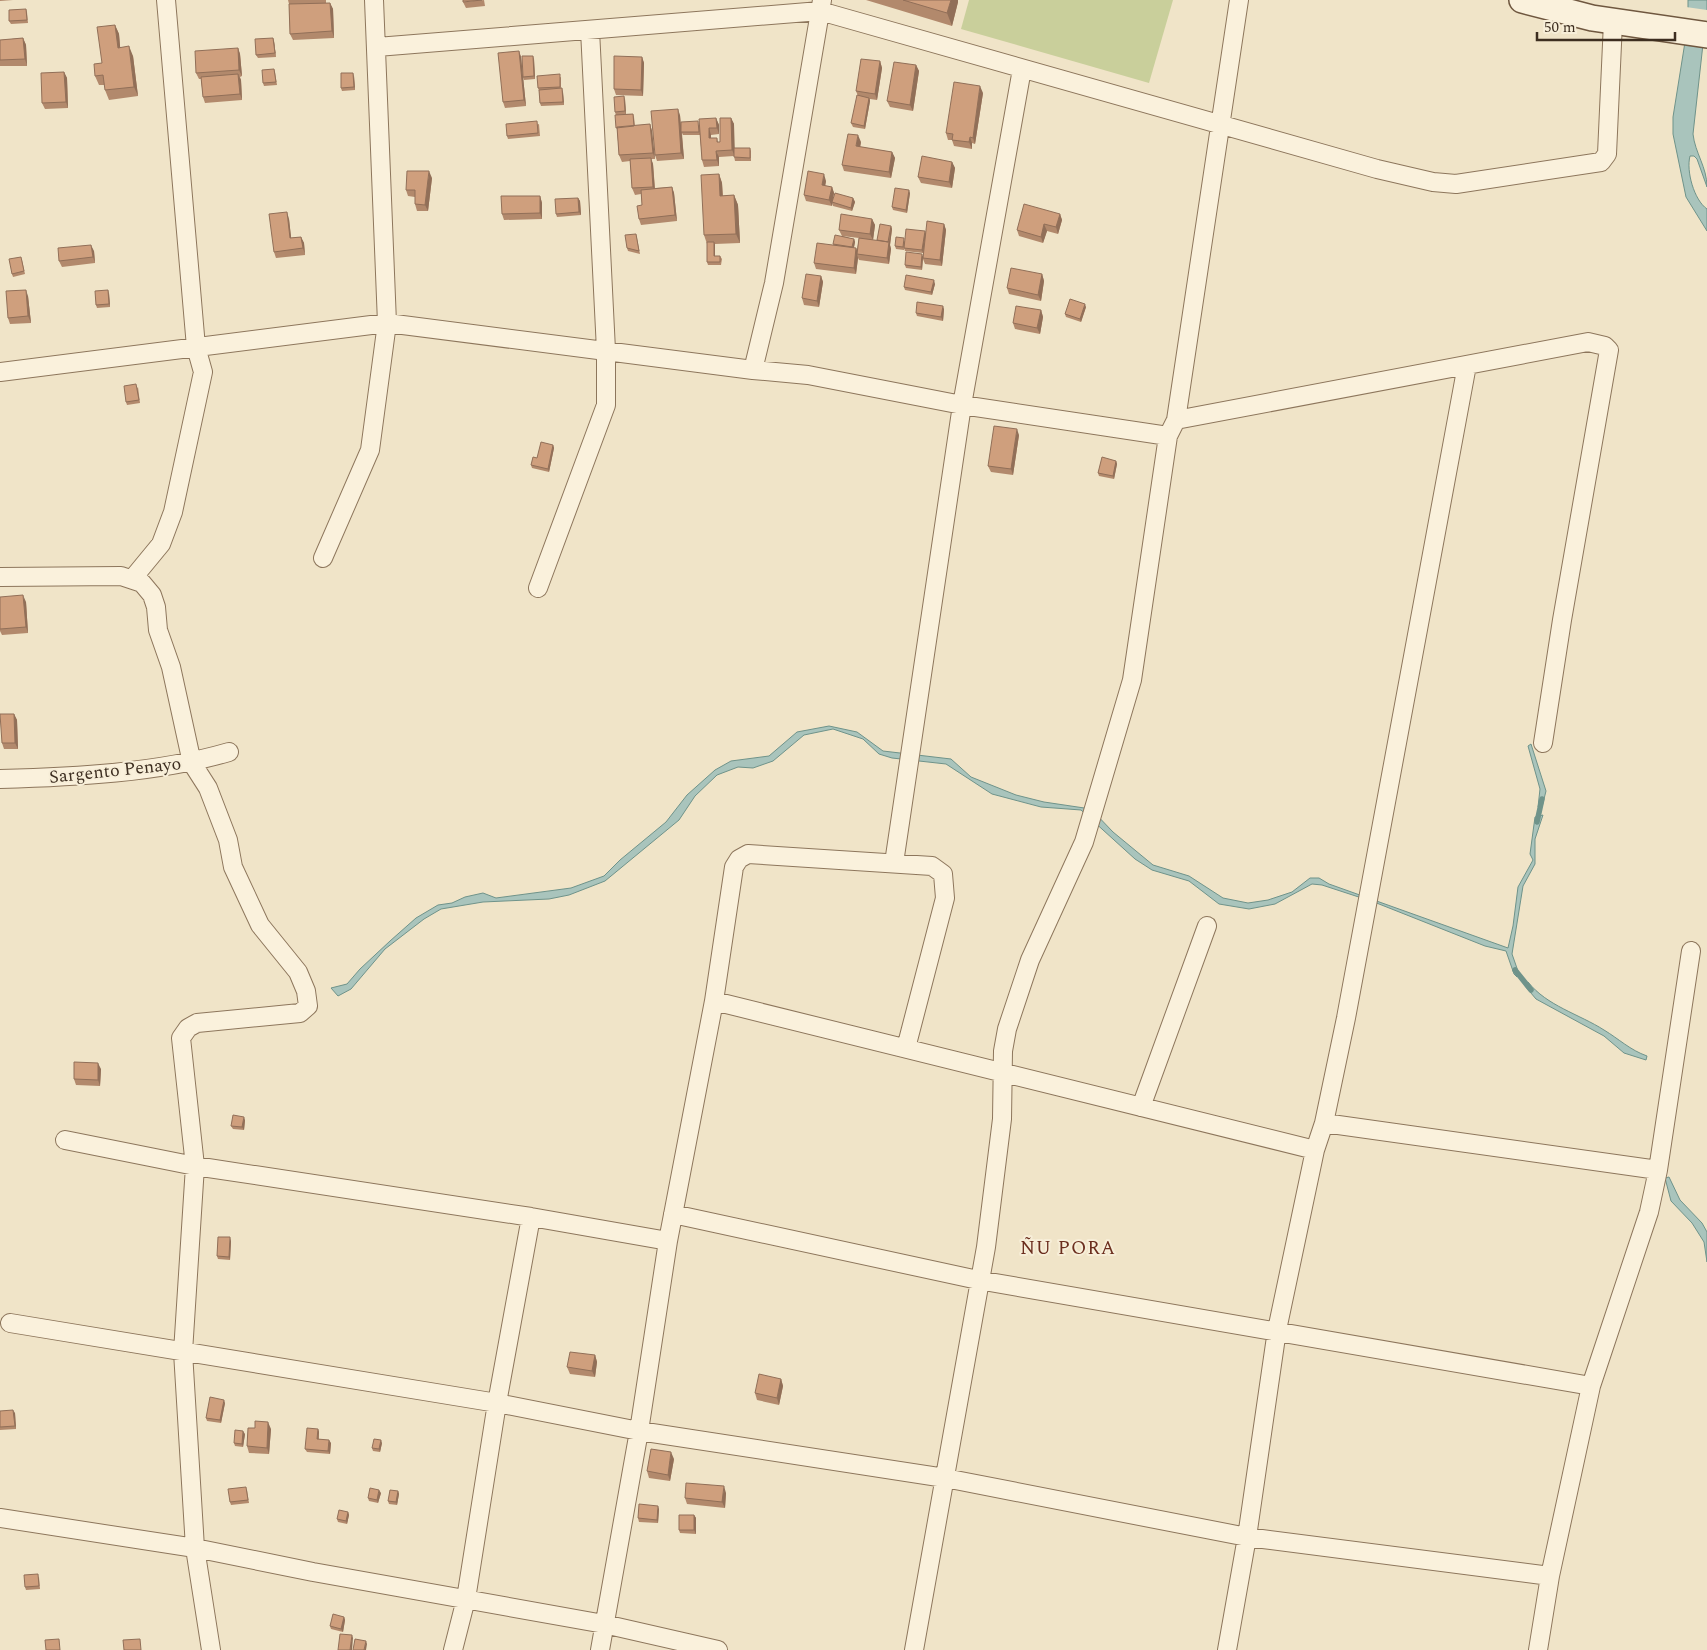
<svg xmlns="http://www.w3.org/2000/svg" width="1707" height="1650" font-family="Spectral,serif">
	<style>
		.green { fill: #c9cf9b }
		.water { fill: #a9c4bc; stroke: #6f938a }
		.pier { fill: #f0e4c8 }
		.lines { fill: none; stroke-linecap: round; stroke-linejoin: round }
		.stream { stroke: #6f938a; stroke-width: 5.5 }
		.street-casing { stroke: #8d765c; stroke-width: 20 }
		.secondary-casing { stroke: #6f573f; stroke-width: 28 }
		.street { stroke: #faf1dc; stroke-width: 18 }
		.secondary { stroke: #faf1dc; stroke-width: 25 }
		.wall { fill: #b2896c; fill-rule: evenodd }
		.shaded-wall { fill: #916f58 }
		.building { fill: #cf9f7d; stroke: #916f58 }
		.labels { text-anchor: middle; stroke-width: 4; stroke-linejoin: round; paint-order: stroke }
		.street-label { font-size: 18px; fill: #3d2e20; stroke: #f7eed8 }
		.neighbourhood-label { font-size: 19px; letter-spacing: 1px; fill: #6b2e1e; stroke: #f7eed8 }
	</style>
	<rect width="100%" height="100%" fill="#f0e4c8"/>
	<path class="green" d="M969,0H1173L1149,83L961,29Z"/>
	<path class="water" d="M1688,0H1707V17L1688,16Z
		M1685,42L1703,44L1693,134C1695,153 1707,167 1707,187L1697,159L1694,156H1690C1686,171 1694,200 1707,209V231L1686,197L1673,134V117Z
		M829,726L857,732L883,751L951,759L971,777L1016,795L1044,802L1091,809L1113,832L1153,865L1189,876L1223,898L1248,903L1268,900L1292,892L1310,878H1319L1329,884L1508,948L1513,926L1518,887L1533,860L1530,854L1535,817L1543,815L1535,839V864L1523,886L1512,954L1519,974L1517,977L1514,974L1506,951L1485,946L1374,902L1322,885L1312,884L1275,904L1249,909L1219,904L1189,881L1152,870L1135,859L1081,810L1041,807L992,794L946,764L892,758L879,754L863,739L833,729L804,735L773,761L753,768L738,767L717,775L695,796L679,820L605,881L569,895L549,899L483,902L441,909L424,919L385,949L351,989L338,996L331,988L347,984L360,969L390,941L416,918L438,905L452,903L465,897L483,893L496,898L571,888L604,876L620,860L666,822L687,795L715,770L731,761L769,756L797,732Z
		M1531,744L1546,791L1542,807H1538L1540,789L1528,746Z
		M1528,982C1547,1006 1579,1014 1604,1030C1619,1039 1630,1050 1647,1056L1646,1060L1624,1053L1604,1036L1536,999L1525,986Z
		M1669,1177L1680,1200L1702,1223L1707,1232V1262L1704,1242L1692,1223L1671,1201L1665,1178Z"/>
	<path class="pier" d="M1686,7L1707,10V22L1686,18Z"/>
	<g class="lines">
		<path class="stream" d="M1537,822L1542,799
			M1515,970L1531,990"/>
		<defs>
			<path id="street" d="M377,47L820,11L1377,169L1433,182L1456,184L1601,162L1607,154L1613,22
				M753,370L774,283L822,0
				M0,372L387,323L753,370L808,375L962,405L1168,436
				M1176,420L1588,342L1605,346L1609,350L1562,620L1543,743
				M323,558L370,450L387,323L374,0
				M0,577L121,576L142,583L152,595L156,607L158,630L171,667L192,763L208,788L228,840L233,867L260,925L298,972L306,991L308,1006L300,1013L197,1023L188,1028L181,1038L195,1166L183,1352L195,1548L211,1650
				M133,578L161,544L173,512L203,372L196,347L166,0
				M538,588L606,405V350L590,30
				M0,779C75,777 157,773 229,752
				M894,863L962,405L1022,69
				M714,1001L734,867L739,859L748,854L932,866L943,874L945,898L906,1048
				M1141,1107L1207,926
				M1324,1123L1658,1170
				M65,1140L195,1166L531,1217L668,1241
				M673,1214L978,1280L1591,1386
				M10,1323L497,1403L639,1431L945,1478L1247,1537L1550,1576
				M0,1518L195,1548L313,1572L604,1624L718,1650
				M453,1650L466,1599L497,1403L531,1217
				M600,1650L639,1431L668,1241L714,1001L1315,1150
				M914,1650L986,1247L1002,1119L1003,1051L1007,1029L1030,960L1084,842L1132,680L1168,436L1176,420L1239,0
				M1227,1650L1247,1537L1277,1330L1315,1150L1324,1123L1346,1018L1467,365
				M1538,1650L1550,1576L1591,1386L1649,1212L1658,1170L1691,951"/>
			<path id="secondary" d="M1522,0L1592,18L1707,35"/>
		</defs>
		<use href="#street" class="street-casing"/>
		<use href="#secondary" class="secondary-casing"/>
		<use href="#street" class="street"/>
		<use href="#secondary" class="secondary"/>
	</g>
	<path class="wall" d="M0,0H13L0,1Z
		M288,0H326V3H330L333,9L334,38L293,40L290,34L289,4Z
		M484,0L485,6L466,8L463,2Z
		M866,0H958V2L952,26Z
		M26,9L27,12L28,23L11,24L9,21Z
		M115,25L119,34L120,47L133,56L138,96L109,100L105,90V85H99L95,76L102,63Z
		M23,38L26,45L27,66H0V40Z
		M273,38L274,41L276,57L258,58L256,55Z
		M238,48L240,54L242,76L240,77L241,80L242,100L205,103L203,97L201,79H199L196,73Z
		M519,51L521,57L526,106L505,108L503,102Z
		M642,57L644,63L643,96L616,95L614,89Z
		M534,59L535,79L524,80L523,77Z
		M880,61L882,68L877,100L870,99V101L865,129L853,127L851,123L858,96L856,91Z
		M916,65L919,71L913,111L890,107L887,101Z
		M274,69L275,72L277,85L264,86L263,83Z
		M64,72L67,78L68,108L45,109L42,103Z
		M354,76L355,90L342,91L341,88Z
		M561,77V89L563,92L564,105L541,106L540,103L539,91L538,88Z
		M983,93L975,144L972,143V149L954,146L952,140H948L946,133Z
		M625,99L626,114H633L634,117L635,126L650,124L652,131L655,159H651L653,164L655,188L672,187L674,193L677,221L641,225L639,219L642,205L641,194L635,195L632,188L630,161L622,162L619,155L616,115L615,112Z
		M680,115L681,130L700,125L716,118L719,125V134L711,135V138H717L718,142H720L731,118L734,124V148H750L751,151V161H735L734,156L719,157V166L704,167L702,160L700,135H683L682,133L684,159L657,161L655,155Z
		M539,124L540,136L508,139L507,136Z
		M861,142L860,147L892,152L895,158L891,178L844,171L842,165Z
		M952,162L955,168L952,188L921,183L918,177Z
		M719,174L722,183L723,196L734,195L738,205L740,243L715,244V256H720L722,259L721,265H708L707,262V244L704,235Z
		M432,178L428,211H417L415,204V197L408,196L406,190Z
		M826,181L825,186L832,187L834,193L832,201L853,198L855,202L852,211L833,206L832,203V206L806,201L804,195Z
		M910,193L907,213L893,210L892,207Z
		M540,196L542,203V219L504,220L502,214Z
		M578,198L580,201L581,215L557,217L556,214Z
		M1060,214L1062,220L1058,234L1047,231L1043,243L1019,236L1017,230Z
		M289,219L291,238L301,237L304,243L305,255L276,258L274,252Z
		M872,219L875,225L873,240L877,241L891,226L892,229L890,245L891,249L889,264L859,260L858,258L856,274L816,269L814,263L842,236L839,230ZM842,236L859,238L857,250L856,248H854L855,242L854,239Z
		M944,224L946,230L942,266L925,264L923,259L922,270L906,268L905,265L923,256V253L905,251L904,248V250L896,249L895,246L905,241L925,234Z
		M636,234L637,238L640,254L628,251L627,248Z
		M94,251L95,263L62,267L59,261Z
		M22,260L25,274L13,277L12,274Z
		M1042,274L1044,281L1041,301L1009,294L1007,288Z
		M821,276L823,282L819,307L804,305L802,298Z
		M935,284L932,295L905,290L904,287Z
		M109,293L110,307L97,308L96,305Z
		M28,296L31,323L10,324L8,318Z
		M1086,307L1081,322L1066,317L1065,314Z
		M944,309L943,321L917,316L916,313Z
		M1041,310L1043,317L1040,334L1015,329L1013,323Z
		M138,387L140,403L127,405L126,402Z
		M1019,435L1013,475L991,472L988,466Z
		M553,445L554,448L549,472L532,468L531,465L537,458Z
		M1116,461L1117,464L1114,479L1099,476L1098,473Z
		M0,597L26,602L28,633L2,635L0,631Z
		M14,714L17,720L18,749H4L2,743Z
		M101,1069L100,1086L76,1085L74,1079Z
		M245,1120L244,1130L233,1129L231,1126Z
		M231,1241L230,1260L218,1259L217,1256Z
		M595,1355L597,1362L595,1377L570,1374L567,1367Z
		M781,1379L783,1386L779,1405L757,1400L755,1393Z
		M225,1403L221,1423L207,1421L206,1418Z
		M0,1411L15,1413L16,1429L0,1430Z
		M271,1429L269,1454L249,1453L247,1446Z
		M318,1429L319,1432V1439L331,1443L330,1454L307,1452L305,1449Z
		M245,1434L243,1447L235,1446L234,1443Z
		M382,1443L380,1452L373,1451L372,1448Z
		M674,1459L670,1481L649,1478L647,1471Z
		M247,1490L249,1503L231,1505L230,1502Z
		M398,1491L399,1494L397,1505L389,1504L388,1501Z
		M381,1493L378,1503L369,1501L368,1498Z
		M726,1493L725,1508L687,1504L685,1498Z
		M659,1509L658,1523L639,1522L638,1518Z
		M348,1512L349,1515L347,1524L338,1522L337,1519Z
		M694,1515L696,1518V1534L680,1533L679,1530Z
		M39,1577L40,1589L26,1590L25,1587Z
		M344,1617L345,1620L343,1632L331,1629L330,1626Z"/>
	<path class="shaded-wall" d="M951,0H958V2L952,26L947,13Z
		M330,3L333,9L334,38L332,31Z
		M115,25L119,34L121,57L118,48Z
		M23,38L26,45L27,66L25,59Z
		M273,38L274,41L276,57L275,53Z
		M129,46L133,56L138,96L134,87Z
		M238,48L240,54L242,76L239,70Z
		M519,51L521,57L526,106L524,100Z
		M533,56L534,59L535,79L534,76Z
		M642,57L644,63L643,96L641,90Z
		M880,61L882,68L877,100L875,94Z
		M916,65L919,71L913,111L910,105Z
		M64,72L67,78L68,108L66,102Z
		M353,73L354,76L355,90L354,87Z
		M238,74L241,80L242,100L240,94Z
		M980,86L983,93L975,144L973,138Z
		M562,88L563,92L564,105L563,102Z
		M624,96L625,99L626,115L625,111Z
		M869,98L870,101L865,129L864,126Z
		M678,109L680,115L684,159L681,153Z
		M716,118L719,125V134L717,128Z
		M731,118L734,124L735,156L732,150Z
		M650,124L652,131L655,159L653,153Z
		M709,128L711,135V144L709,138Z
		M858,135L861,142L859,153L856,146Z
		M970,137L972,143V149L969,142Z
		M716,151L719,157V166L717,160Z
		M892,152L895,158L891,178L889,172Z
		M651,158L653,164L655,193L653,187Z
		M952,162L955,168L952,188L949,182Z
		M429,171L432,178L428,211L425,205Z
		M719,174L722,183L723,205L720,196Z
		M824,174L826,181L824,192L822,185Z
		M672,187L674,193L677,221L675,215Z
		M832,187L834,193L832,206L829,200Z
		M909,190L910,193L907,213L906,210Z
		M734,195L738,205L740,243L736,234Z
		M540,196L542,203V219L540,213Z
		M578,198L580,201L581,215L579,212Z
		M853,198L855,202L852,211L851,208Z
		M287,212L289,219L292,245L290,238Z
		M1060,214L1062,220L1058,234L1056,227Z
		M872,219L875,225L873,240L870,234Z
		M944,224L946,230L942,266L940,260Z
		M1044,224L1047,231L1043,243L1041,237Z
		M891,226L892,229L890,245L891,249L889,264L887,258Z
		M925,231L926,234L923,253L922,250Z
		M301,237L304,243L305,255L303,248Z
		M854,239L855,242L853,251L852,248Z
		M714,242L715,245V259L714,256Z
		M91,245L94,251L95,263L93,257Z
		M856,248L858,254H857L858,258L856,274L854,268Z
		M922,254L923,257L922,270L921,267Z
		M1042,274L1044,281L1041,301L1038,295Z
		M821,276L823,282L819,307L817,301Z
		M934,280L935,284L932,295L931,292Z
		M26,290L28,296L31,323L28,316Z
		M108,290L109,293L110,307L109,304Z
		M1085,304L1086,307L1081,322L1080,319Z
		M943,306L944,309L943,321L941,317Z
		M1041,310L1043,317L1040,334L1037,328Z
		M1017,429L1019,435L1013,475L1011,469Z
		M553,445L554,448L549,472L548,469Z
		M1116,461L1117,464L1114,479L1113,476Z
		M23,595L26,602L28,633L26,627Z
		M14,714L17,720L18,749L15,743Z
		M98,1063L101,1069L100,1086L98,1080Z
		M244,1117L245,1120L244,1130L242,1127Z
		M230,1237L231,1241L230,1260L229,1257Z
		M595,1355L597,1362L595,1377L592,1371Z
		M781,1379L783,1386L779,1405L777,1398Z
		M224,1400L225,1403L221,1423L220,1420Z
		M13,1410L15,1413L16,1429L15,1426Z
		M268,1422L271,1429L269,1454L267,1448Z
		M318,1429L319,1432L318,1442L317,1439Z
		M243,1431L245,1434L243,1447L242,1444Z
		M329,1440L331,1443L330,1454L328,1451Z
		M381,1440L382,1443L380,1452L379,1449Z
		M671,1452L674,1459L670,1481L668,1475Z
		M724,1486L726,1493L725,1508L722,1502Z
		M379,1490L381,1493L378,1503L377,1500Z
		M398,1491L399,1494L397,1505L396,1502Z
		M658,1506L659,1509L658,1523L657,1520Z
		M348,1512L349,1515L347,1524L346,1521Z
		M694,1515L696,1518V1534L694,1530Z
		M344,1617L345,1620L343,1632L341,1629Z
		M352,1635L353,1638L352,1650H350Z
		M366,1641L367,1644L366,1650H364Z"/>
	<path class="building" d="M463,0H482L463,2Z
		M903,0H951L947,13Z
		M330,3L332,31L290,34L289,4Z
		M26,9L27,20L9,21V10Z
		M115,25L118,48L129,46L134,87L105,90L103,75L95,76L94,64L102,63L97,27Z
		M23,38L25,59L0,60V40Z
		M273,38L275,53L256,55L255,39Z
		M238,48L239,70L196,73L195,51Z
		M519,51L524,100L503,102L498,53Z
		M522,56H533L534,76L523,77Z
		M614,56L642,57L641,90L614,89Z
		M861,59L880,61L875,94L856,91Z
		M894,62L916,65L910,105L887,101Z
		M274,69L276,82L263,83L262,70Z
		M64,72L66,102L42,103L41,73Z
		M341,73H353L354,87L341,88Z
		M238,74L240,94L203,97L201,77Z
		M560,74V87L538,88L537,76Z
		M954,82L980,86L973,138L970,137L969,142L952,140L953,134L946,133Z
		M562,88L563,102L540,103L539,90Z
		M857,95L869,98L864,126L851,123Z
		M624,96L625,111L615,112L614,97Z
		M678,109L681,153L655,155L651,111Z
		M633,114L634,126L616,128L615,115Z
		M716,118L717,128H709V138H717V142H720V118H731L732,150L716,151L717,160H702L699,119Z
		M537,121L538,133L507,136L506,124Z
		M698,121L699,132H681V122Z
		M650,124L653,153L619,155L617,127Z
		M848,134L858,135L856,146L892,152L889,172L842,165Z
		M734,148H750V158L734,157Z
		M922,156L952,162L949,182L918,177Z
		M651,158L653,187L632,188L630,159Z
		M407,171H429L425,205L415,204V190H406Z
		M808,171L824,174L822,185L832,187L829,200L804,195Z
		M719,174L720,196L734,195L736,234L704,235L701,175Z
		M672,187L675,215L639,219L637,206L642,205L641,190Z
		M895,188L909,190L906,210L892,207Z
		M835,193L853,198L851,208L832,202Z
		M501,196H540V213L502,214Z
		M578,198L579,212L556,214L555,199Z
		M1024,204L1060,214L1056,227L1044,224L1041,237L1017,230Z
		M287,212L290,238L301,237L303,248L274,252L269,214Z
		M841,214L872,219L870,234L839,230Z
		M927,221L944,224L940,260L923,258Z
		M880,224L891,226L888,242L877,240Z
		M906,229L925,231L922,250L904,248Z
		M636,234L639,251L627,248L625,235Z
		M835,235L854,239L852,247L833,244Z
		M896,237L904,238L903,247L895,246Z
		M859,238L889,242L887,258L857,254Z
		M707,242H714V256H720V262H707Z
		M817,243L856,248L854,268L814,263Z
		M91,245L93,257L59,261L58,248Z
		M906,252L922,254L921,267L905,265Z
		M21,257L24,271L12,274L9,259Z
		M1011,268L1042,274L1038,295L1007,288Z
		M806,274L821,276L817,301L802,298Z
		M906,275L934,280L931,292L904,287Z
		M26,290L28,316L8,318L6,291Z
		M108,290L109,304L96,305L95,291Z
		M1070,299L1085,304L1080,319L1065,314Z
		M917,302L943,306L941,317L916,313Z
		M1016,306L1041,310L1037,328L1013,323Z
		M136,384L139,400L126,402L124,386Z
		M994,426L1017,429L1011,469L988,466Z
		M541,442L553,445L548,469L531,465L533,457L537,458Z
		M1102,457L1116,461L1113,476L1098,473Z
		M23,595L26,627L0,629V597Z
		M0,714H14L15,743H2Z
		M74,1062L98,1063V1080L74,1079Z
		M233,1115L244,1117L242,1127L231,1126Z
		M218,1237H230L229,1257L217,1256Z
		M570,1352L595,1355L592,1371L567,1367Z
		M759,1374L781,1379L777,1398L755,1393Z
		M210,1397L224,1400L220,1420L206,1418Z
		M13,1410L15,1426L0,1427V1411Z
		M255,1421L268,1422L267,1448L247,1446L248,1428H255Z
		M307,1428L318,1429L317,1439L329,1440L328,1451L305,1449Z
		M235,1430L243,1431L242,1444L234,1443Z
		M374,1439L381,1440L379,1449L372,1448Z
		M651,1449L671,1452L668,1475L647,1471Z
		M686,1483L724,1486L722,1502L685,1498Z
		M246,1487L248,1500L230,1502L228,1489Z
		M370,1488L379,1490L377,1500L368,1498Z
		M390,1490L398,1491L396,1502L388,1501Z
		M639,1504L658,1506L657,1520L638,1518Z
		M339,1510L348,1512L346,1521L337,1519Z
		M679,1515H694V1530H679Z
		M38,1574L39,1586L25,1587L24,1575Z
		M333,1614L344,1617L341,1629L330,1626Z
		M340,1634L352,1635L350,1650H338Z
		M59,1639L60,1650H46L45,1640Z
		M140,1639L141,1650H124L123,1640Z
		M355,1639L366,1641L364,1650H353Z"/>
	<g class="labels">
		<g class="street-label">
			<text transform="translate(115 770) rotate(-6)" y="6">Sargento Penayo</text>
		</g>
		<g class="neighbourhood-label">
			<text x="1068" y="1254">ÑU PORA</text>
		</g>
	</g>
	<path d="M1537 32v8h138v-8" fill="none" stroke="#3d2e20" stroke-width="2.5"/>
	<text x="1544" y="32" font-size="15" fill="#3d2e20" stroke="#f7eed8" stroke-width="4" paint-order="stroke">50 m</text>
</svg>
